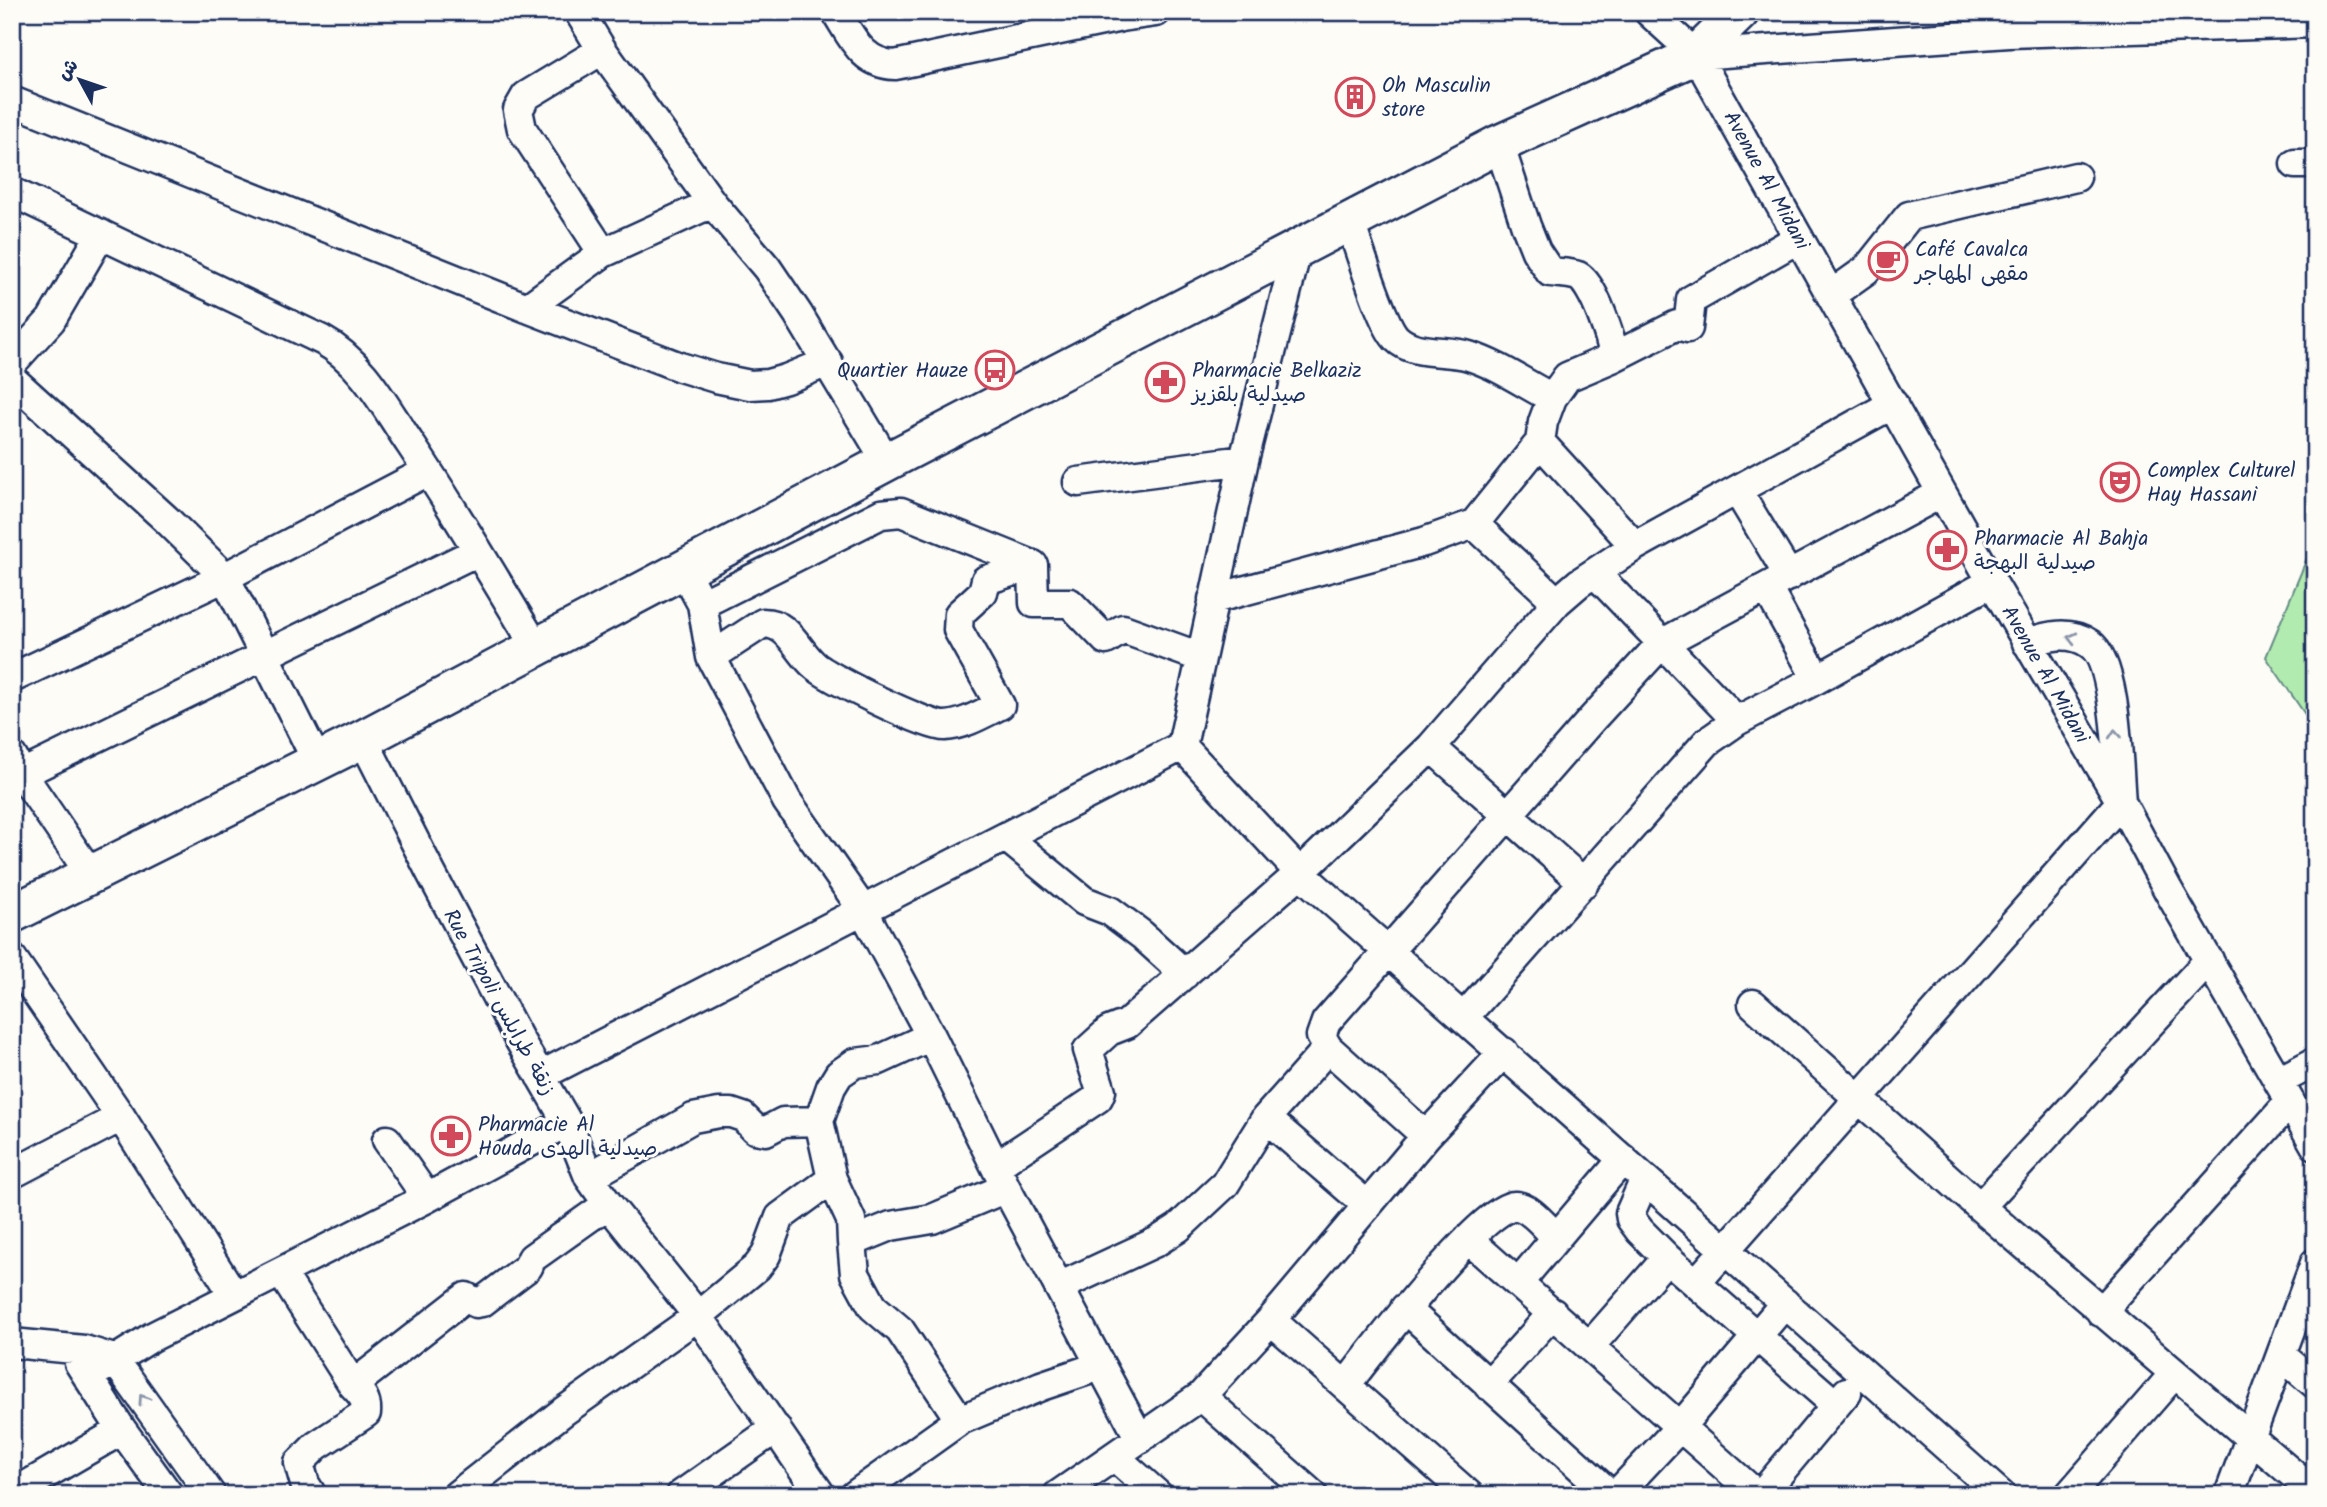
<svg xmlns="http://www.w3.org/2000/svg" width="2327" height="1507" font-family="Kalam,'Playpen Sans Arabic',sans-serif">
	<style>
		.green { fill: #b2ebaf; stroke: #668d86; stroke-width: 2 }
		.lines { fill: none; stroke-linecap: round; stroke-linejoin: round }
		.minor-casing { stroke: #1b2f5e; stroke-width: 33 }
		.major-casing { stroke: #1b2f5e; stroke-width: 42 }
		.minor { stroke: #fdfcf7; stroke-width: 28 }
		.major { stroke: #fdfcf7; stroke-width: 37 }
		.oneway { stroke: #8c96aa }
		.labels { text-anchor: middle; stroke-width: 6; stroke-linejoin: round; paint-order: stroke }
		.poi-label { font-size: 21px; fill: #1b2f5e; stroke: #fdfcf7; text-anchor: start }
		.street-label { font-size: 21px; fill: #1b2f5e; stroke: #fdfcf7 }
	</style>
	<rect width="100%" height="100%" fill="#fdfcf7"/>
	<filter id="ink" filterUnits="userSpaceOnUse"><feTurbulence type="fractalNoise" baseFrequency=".0143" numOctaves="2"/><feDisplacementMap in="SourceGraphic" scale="14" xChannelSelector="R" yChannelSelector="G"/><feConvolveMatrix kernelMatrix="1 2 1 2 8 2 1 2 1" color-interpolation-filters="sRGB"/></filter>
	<g filter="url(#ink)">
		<path class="green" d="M2315,539V729L2266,657Z"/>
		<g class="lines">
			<defs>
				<path id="minor" d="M579,12L602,50L712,203L767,268L798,314L887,462
					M836,12C852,37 862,64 895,65L1121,17L1156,12
					M1649,12L1696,55L1992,582L2121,802L2168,890L2315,1145
					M602,50L526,96L518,110L522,129L603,253
					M1696,55L2009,33L2315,23
					M12,101L527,308L680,367L716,378L750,385L768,384L786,379L828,362
					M1499,144L1526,226L1536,251L1550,272C1558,273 1570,273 1578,276C1594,284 1612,341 1614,357
					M2295,164H2315
					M12,192L322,340C363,362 385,407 411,445C455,511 496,580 537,649
					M1350,223C1359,247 1381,322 1396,338C1414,356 1447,349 1469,356C1498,365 1525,384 1552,398
					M1297,250L1244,460L1182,746L1300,873L2001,1495
					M1831,295L1866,270L1909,216L2076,177
					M527,308L603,253L712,203
					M12,363L51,320L101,234
					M12,379L166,519L225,577L317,761
					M1540,442L1635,546
					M1078,482L1244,460
					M1737,490L1789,576
					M1474,524L1557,602
					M683,569L702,604L711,657L763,623C789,623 797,650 814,665C828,678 928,727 945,726C964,725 984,713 1000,705L958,630L959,614L983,592L986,580L1033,565
					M1596,574L1737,721
					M1767,588L1817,679
					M1213,599L1424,542L1474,524L1540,442L1543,422L1552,398L1567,377L1614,357L1677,325L1688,328L1691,300L1799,238
					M702,604L881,514L901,512L1033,565L1034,603H1070L1106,640L1123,629L1200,657
					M711,657L787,801L863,910L931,1036L1006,1188L1140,1439
					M12,678L225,577L428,471
					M363,739L431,873L520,1041L567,1122L589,1177L608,1204L698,1316L821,1495
					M1431,747L1584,883
					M12,756L22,774L91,875
					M22,774L478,551
					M1006,837L1084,901L1110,911L1142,935L1185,974
					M12,958L121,1117L234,1295
					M1753,1004L1980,1207L2315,1493
					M1464,1017L1707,742L1737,721L1817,679L1992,582
					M540,1076L1182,746
					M2279,1081L2315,1062
					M1266,1118L1367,1205
					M1426,1136L1328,1048L1321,1036L1326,1022L1593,718L1661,644L1942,493
					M387,1140L427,1198
					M996,1166L1098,1098L1101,1091L1088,1050L1109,1031L1127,1024L1300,873L1431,747L1557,602L1579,583L1635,546L1893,404
					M12,1174L121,1117
					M589,1177L693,1118L719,1113H731L743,1117L755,1129L766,1131L783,1122L819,1121
					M832,1179L819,1121L831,1087L839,1074L855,1063L879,1060L931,1036
					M1645,1179L1630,1213L1631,1219L1640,1231L1667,1258L1836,1405
					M1980,1207L2209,960
					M1468,1239L1757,1495
					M281,1272L353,1385C362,1394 367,1400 366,1413L316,1446L299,1463L305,1484L310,1492L309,1495
					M1519,1282L1623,1159
					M1696,1283L2121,802C2118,769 2117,662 2090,644C2070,630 2047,636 2027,643
					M1059,1287L1156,1242L1178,1228L1225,1184L1266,1118L1328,1048
					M1405,1308L1611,1495
					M2101,1312L2290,1102
					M1271,1320L1469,1495
					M12,1343L84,1350L114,1359L211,1495
					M1590,1346L1667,1258
					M2282,1356L2315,1384
					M79,1363L122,1430L169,1495
					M88,1377L152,1337L427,1198L567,1122
					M353,1385L466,1297L476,1303L482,1302L528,1267L532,1258L608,1204
					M1346,1385C1369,1355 1482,1207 1514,1206C1529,1205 1545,1227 1556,1237
					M1488,1385L1553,1313
					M1201,1396L1313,1495
					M960,1420L900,1330L873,1307L855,1274L852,1242L891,1226L932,1219L1006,1188
					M1115,1457L1158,1495
					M12,1494L122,1430
					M457,1495L564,1411L698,1316L757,1267L766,1255L780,1217L832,1179L851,1220L852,1242
					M681,1495L776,1428
					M855,1495L960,1420L1041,1386L1100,1366
					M1058,1495L1201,1396L1271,1320L1426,1136L1504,1052
					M1616,1495L1680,1427L1785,1303
					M1761,1495L1847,1392
					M2069,1495L2174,1374
					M2229,1495L2315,1263"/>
				<path id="major" d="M12,914L363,739L898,456L1499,144L1696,55L1740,12"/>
			</defs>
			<use href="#minor" class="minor-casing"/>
			<use href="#major" class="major-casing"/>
			<use href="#minor" class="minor"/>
			<use href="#major" class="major"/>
		</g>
		<defs><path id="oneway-chevron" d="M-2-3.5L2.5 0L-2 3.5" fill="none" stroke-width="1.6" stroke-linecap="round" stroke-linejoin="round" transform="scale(1.75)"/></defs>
		<g class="oneway">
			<use href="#oneway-chevron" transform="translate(2072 638) rotate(-166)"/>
			<use href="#oneway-chevron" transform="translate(2115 734) rotate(-95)"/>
			<use href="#oneway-chevron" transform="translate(143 1399) rotate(-124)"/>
		</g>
	</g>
	<defs>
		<symbol id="building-ring" viewBox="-11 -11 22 22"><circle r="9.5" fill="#fdfcf7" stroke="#d1495b" stroke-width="1.5"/><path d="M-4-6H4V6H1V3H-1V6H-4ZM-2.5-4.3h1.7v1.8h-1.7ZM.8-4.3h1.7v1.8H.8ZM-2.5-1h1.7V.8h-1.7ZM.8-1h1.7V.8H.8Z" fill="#d1495b"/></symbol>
		<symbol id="cafe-ring" viewBox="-11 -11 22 22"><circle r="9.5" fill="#fdfcf7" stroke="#d1495b" stroke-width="1.5"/><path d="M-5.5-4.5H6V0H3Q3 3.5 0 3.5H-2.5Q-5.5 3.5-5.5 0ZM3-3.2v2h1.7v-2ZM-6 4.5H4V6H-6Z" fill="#d1495b"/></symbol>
		<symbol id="bus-ring" viewBox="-11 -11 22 22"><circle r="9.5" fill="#fdfcf7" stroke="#d1495b" stroke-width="1.5"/><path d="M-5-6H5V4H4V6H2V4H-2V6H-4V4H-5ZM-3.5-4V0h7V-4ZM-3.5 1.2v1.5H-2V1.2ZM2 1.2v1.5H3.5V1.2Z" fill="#d1495b"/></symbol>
		<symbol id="pharmacy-ring" viewBox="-11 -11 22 22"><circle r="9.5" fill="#fdfcf7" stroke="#d1495b" stroke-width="1.5"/><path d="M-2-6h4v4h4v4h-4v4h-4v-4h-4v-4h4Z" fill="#d1495b"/></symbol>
		<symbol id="theatre-ring" viewBox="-11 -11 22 22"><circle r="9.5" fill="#fdfcf7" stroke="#d1495b" stroke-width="1.5"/><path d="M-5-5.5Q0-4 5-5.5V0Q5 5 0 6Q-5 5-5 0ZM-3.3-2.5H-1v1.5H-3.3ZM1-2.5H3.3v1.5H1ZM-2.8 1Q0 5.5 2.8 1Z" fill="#d1495b"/></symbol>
	</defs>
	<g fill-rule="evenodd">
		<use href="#building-ring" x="1333" y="75" width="44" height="44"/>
		<use href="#cafe-ring" x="1866" y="239" width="44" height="44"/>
		<use href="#bus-ring" x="973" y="348" width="44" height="44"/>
		<use href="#pharmacy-ring" x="1143" y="360" width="44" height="44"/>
		<use href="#theatre-ring" x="2098" y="460" width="44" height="44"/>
		<use href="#pharmacy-ring" x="1925" y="528" width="44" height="44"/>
		<use href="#pharmacy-ring" x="429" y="1114" width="44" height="44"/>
	</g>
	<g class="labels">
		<g class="poi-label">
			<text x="1382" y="92">Oh Masculin<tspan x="1382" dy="24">store</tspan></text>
			<text x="1915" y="256">Café Cavalca<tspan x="1915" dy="24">مقهى المهاجر</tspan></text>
			<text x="968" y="377" text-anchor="end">Quartier Hauze</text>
			<text x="1192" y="377">Pharmacie Belkaziz<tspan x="1192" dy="24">صيدلية بلقزيز</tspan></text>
			<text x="2147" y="477">Complex Culturel<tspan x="2147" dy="24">Hay Hassani</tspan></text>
			<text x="1974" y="545">Pharmacie Al Bahja<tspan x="1974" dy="24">صيدلية البهجة</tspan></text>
			<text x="478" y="1131">Pharmacie Al<tspan x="478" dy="24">Houda صيدلية الهدى</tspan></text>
		</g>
		<g class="street-label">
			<text transform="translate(1767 180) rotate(61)" y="7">Avenue Al Midani</text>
			<text transform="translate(2046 674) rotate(60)" y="7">Avenue Al Midani</text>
			<text transform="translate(500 1002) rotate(61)" y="7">Rue Tripoli زنقة طرابلس</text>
		</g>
	</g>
	<rect width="2327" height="1507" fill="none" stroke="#fdfcf7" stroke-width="42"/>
	<rect x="21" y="21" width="2285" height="1465" fill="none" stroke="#1b2f5e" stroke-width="2.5" filter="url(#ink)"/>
	<g transform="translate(80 80) rotate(310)" stroke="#fdfcf7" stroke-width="5" paint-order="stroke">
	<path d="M0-5L12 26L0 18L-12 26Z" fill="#1b2f5e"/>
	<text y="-10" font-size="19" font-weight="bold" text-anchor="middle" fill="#1b2f5e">ش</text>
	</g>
</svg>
